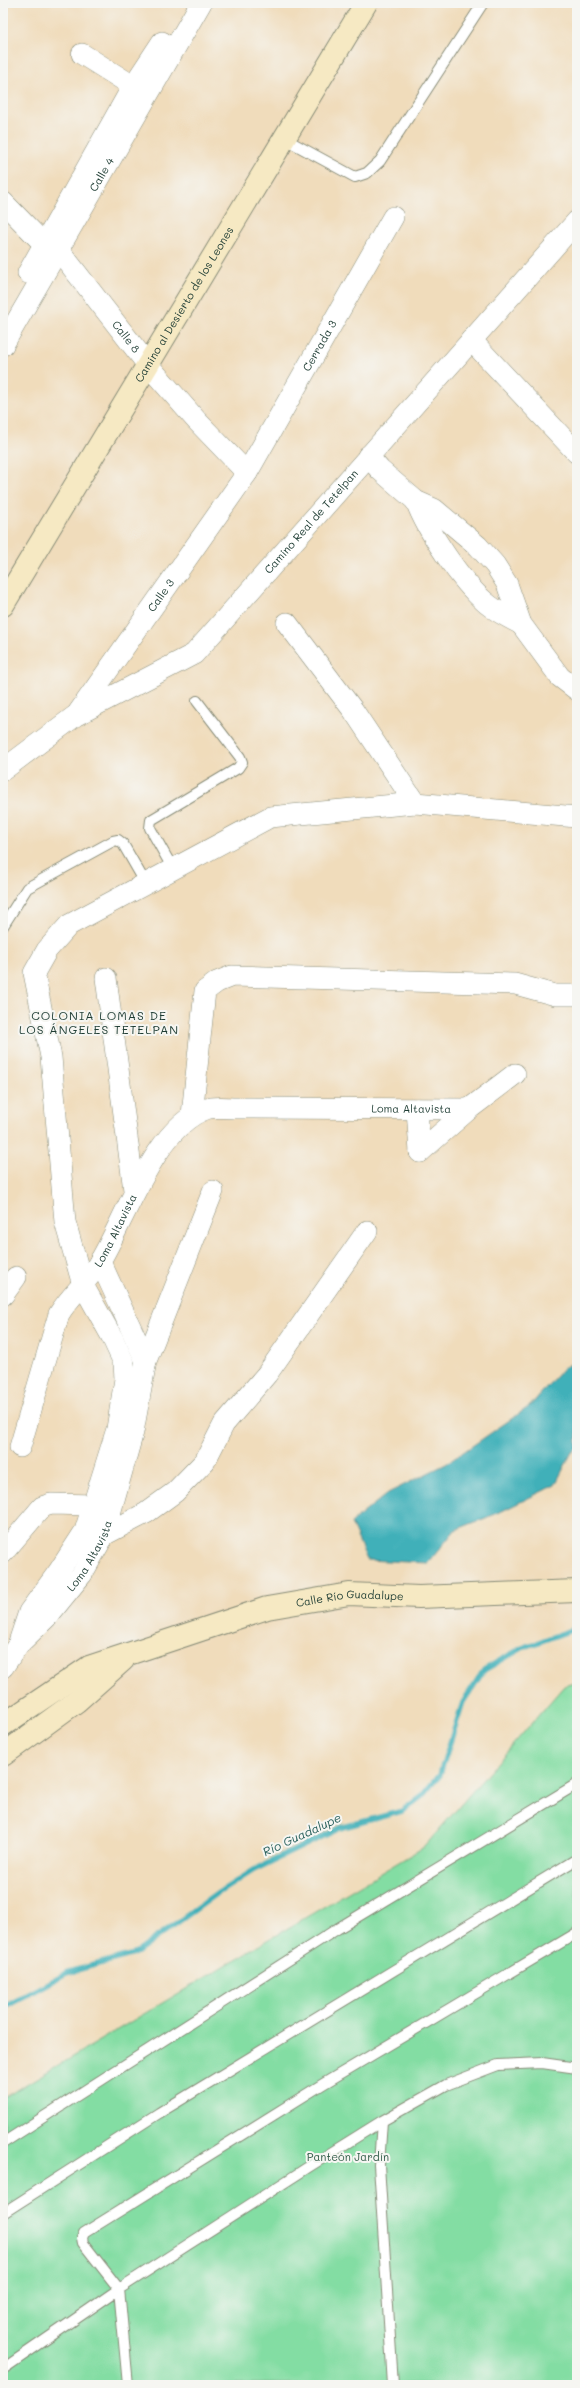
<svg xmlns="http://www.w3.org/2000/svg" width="580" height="2388" font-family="Mali,sans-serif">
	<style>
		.green { fill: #83dda3; stroke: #518d6c }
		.water { fill: #40b0b9; stroke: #307676 }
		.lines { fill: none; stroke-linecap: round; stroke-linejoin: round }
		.stream { stroke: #40b0b9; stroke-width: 5.5 }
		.lane-casing { stroke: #888c78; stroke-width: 12 }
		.street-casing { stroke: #888c78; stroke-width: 22 }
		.secondary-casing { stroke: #888c78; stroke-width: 24 }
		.lane { stroke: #fff; stroke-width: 10 }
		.street { stroke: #fff; stroke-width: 21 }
		.secondary { stroke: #f6e9c3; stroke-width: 22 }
		.labels { text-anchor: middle; stroke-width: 4; stroke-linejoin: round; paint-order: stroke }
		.street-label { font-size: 11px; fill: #1f3d34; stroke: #f6f6f2 }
		.park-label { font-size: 11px; fill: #335d4a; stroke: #f6f6f2 }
		.neighbourhood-label { font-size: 12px; letter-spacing: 1px; fill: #1f3d34; stroke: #f6f6f2 }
		.water-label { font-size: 12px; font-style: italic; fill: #29605c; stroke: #f6f6f2 }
	</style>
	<rect width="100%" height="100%" fill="#f6f6f2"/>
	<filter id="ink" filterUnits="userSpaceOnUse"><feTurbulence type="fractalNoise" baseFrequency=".025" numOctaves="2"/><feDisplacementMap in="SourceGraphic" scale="8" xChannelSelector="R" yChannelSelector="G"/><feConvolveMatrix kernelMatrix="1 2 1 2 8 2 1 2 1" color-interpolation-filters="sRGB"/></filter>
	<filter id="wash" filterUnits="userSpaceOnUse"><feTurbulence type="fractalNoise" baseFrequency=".012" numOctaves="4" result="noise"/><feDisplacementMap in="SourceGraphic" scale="16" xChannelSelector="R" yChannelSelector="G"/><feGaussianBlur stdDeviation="0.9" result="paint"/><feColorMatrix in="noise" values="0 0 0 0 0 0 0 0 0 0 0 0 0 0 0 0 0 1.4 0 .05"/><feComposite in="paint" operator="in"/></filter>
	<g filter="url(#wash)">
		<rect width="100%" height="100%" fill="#f0dcbb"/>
		<path class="green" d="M577,1682V2385H3V2098L424,1847L564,1686Z"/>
		<path class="water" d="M577,1361V1449L572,1452L555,1485L498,1513L455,1530L428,1563L367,1560L351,1523L388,1493L446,1464L530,1406L563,1368Z"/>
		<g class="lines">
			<path class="stream" d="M3,2008L66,1973L134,1954L218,1893L254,1870L340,1828L402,1811L422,1796L440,1774L463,1702L484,1670L522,1648L577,1628"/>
		</g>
	</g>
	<g filter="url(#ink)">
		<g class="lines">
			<defs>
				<path id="lane" d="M285,139L355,177L367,173L380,161L483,3
					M173,869L150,828L151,820L238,768L242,762L240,757L197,701
					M3,926L27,888L113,841L118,840L123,844L146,884
					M382,2121L379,2165L393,2385
					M3,2143L337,1929L577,1784
					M3,2213L159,2113L577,1859
					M3,2369L119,2289L310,2166L382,2121L446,2085L498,2065L542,2063L577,2068
					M128,2385L119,2289L83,2243L82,2238L84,2233L323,2084L577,1933"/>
				<g id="street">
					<path d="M82,54L133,86"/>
					<path d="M3,202L44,244"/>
					<path id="s1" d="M58,249L148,365L197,421L247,473"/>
					<path d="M28,273L133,86L162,42"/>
					<path d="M471,340L577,453"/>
					<path id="s2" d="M3,345L201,3"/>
					<path d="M368,456L380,470L416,501L434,509L478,546L495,565L507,584L521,624L560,677L577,690"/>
					<path d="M416,501C427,531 461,581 485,602C495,611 509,618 521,624"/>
					<path d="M287,623L353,710L415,803"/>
					<path id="s3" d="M78,713L247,473L393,217"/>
					<path id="s4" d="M3,770L75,716L194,654L577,221"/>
					<path d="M106,978L134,1190"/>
					<path d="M417,1109L420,1152"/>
					<path d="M192,1115L205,991L217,982L232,976L515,984L555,995H577"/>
					<path d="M420,1152L469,1109L515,1074"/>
					<path d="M100,1261L146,1361"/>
					<path d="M3,1295L16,1277"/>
					<path id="s5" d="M20,1447L59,1314C71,1294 89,1281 100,1261C126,1218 155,1127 206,1109C215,1106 227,1108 236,1108L469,1109"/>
					<path d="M97,1533L104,1535L146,1513L175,1492L205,1461L224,1424L267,1374L367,1231"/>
					<path d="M3,1553L42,1507L51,1504L94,1505"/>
					<path d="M18,1645L29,1612L59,1571L85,1531L117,1429L125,1379L124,1363L112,1337L83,1285L65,1222L51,1057L34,973L47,950L69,925L270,817L415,803L577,817"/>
					<path id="s6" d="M3,1667L18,1645L48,1616L82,1574L104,1535L133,1432L146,1361L213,1191"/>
				</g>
				<g id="secondary">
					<path id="s7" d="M3,605L366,3"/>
					<path id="s8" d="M3,1725L89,1667L267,1608L349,1594L419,1597L577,1591"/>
					<path d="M3,1755L77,1701L123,1660"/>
				</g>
			</defs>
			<use href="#lane" class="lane-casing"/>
			<use href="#street" class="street-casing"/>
			<use href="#secondary" class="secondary-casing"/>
			<use href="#lane" class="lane"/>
			<use href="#street" class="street"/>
			<use href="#secondary" class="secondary"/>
		</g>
	</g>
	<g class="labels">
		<g class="street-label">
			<text dy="4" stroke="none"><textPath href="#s2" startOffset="197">Calle 4</textPath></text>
			<text dy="4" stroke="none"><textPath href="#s7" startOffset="351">Camino al Desierto de los Leones</textPath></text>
			<text dy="4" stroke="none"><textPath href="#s1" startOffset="111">Calle 8</textPath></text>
			<text dy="4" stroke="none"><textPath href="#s3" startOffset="440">Cerrada 3</textPath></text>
			<text dy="4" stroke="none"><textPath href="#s4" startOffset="401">Camino Real de Tetelpan</textPath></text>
			<text dy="4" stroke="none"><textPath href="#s3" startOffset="144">Calle 3</textPath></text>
			<text dy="4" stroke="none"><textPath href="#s5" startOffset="600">Loma Altavista</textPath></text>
			<text dy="4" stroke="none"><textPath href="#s5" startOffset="240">Loma Altavista</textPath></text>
			<text dy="4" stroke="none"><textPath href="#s6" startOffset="142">Loma Altavista</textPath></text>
			<text dy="4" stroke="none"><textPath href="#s8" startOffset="375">Calle Río Guadalupe</textPath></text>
		</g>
		<g class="park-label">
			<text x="348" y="2161">Panteón Jardín</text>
		</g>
		<g class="neighbourhood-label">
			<text x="99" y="1020">COLONIA LOMAS DE<tspan x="99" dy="14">LOS ÁNGELES TETELPAN</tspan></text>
		</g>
		<g class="water-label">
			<text transform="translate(302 1835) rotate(-25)" y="4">Río Guadalupe</text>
		</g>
	</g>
	<rect width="580" height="2388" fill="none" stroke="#f6f6f2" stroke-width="16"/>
</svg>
